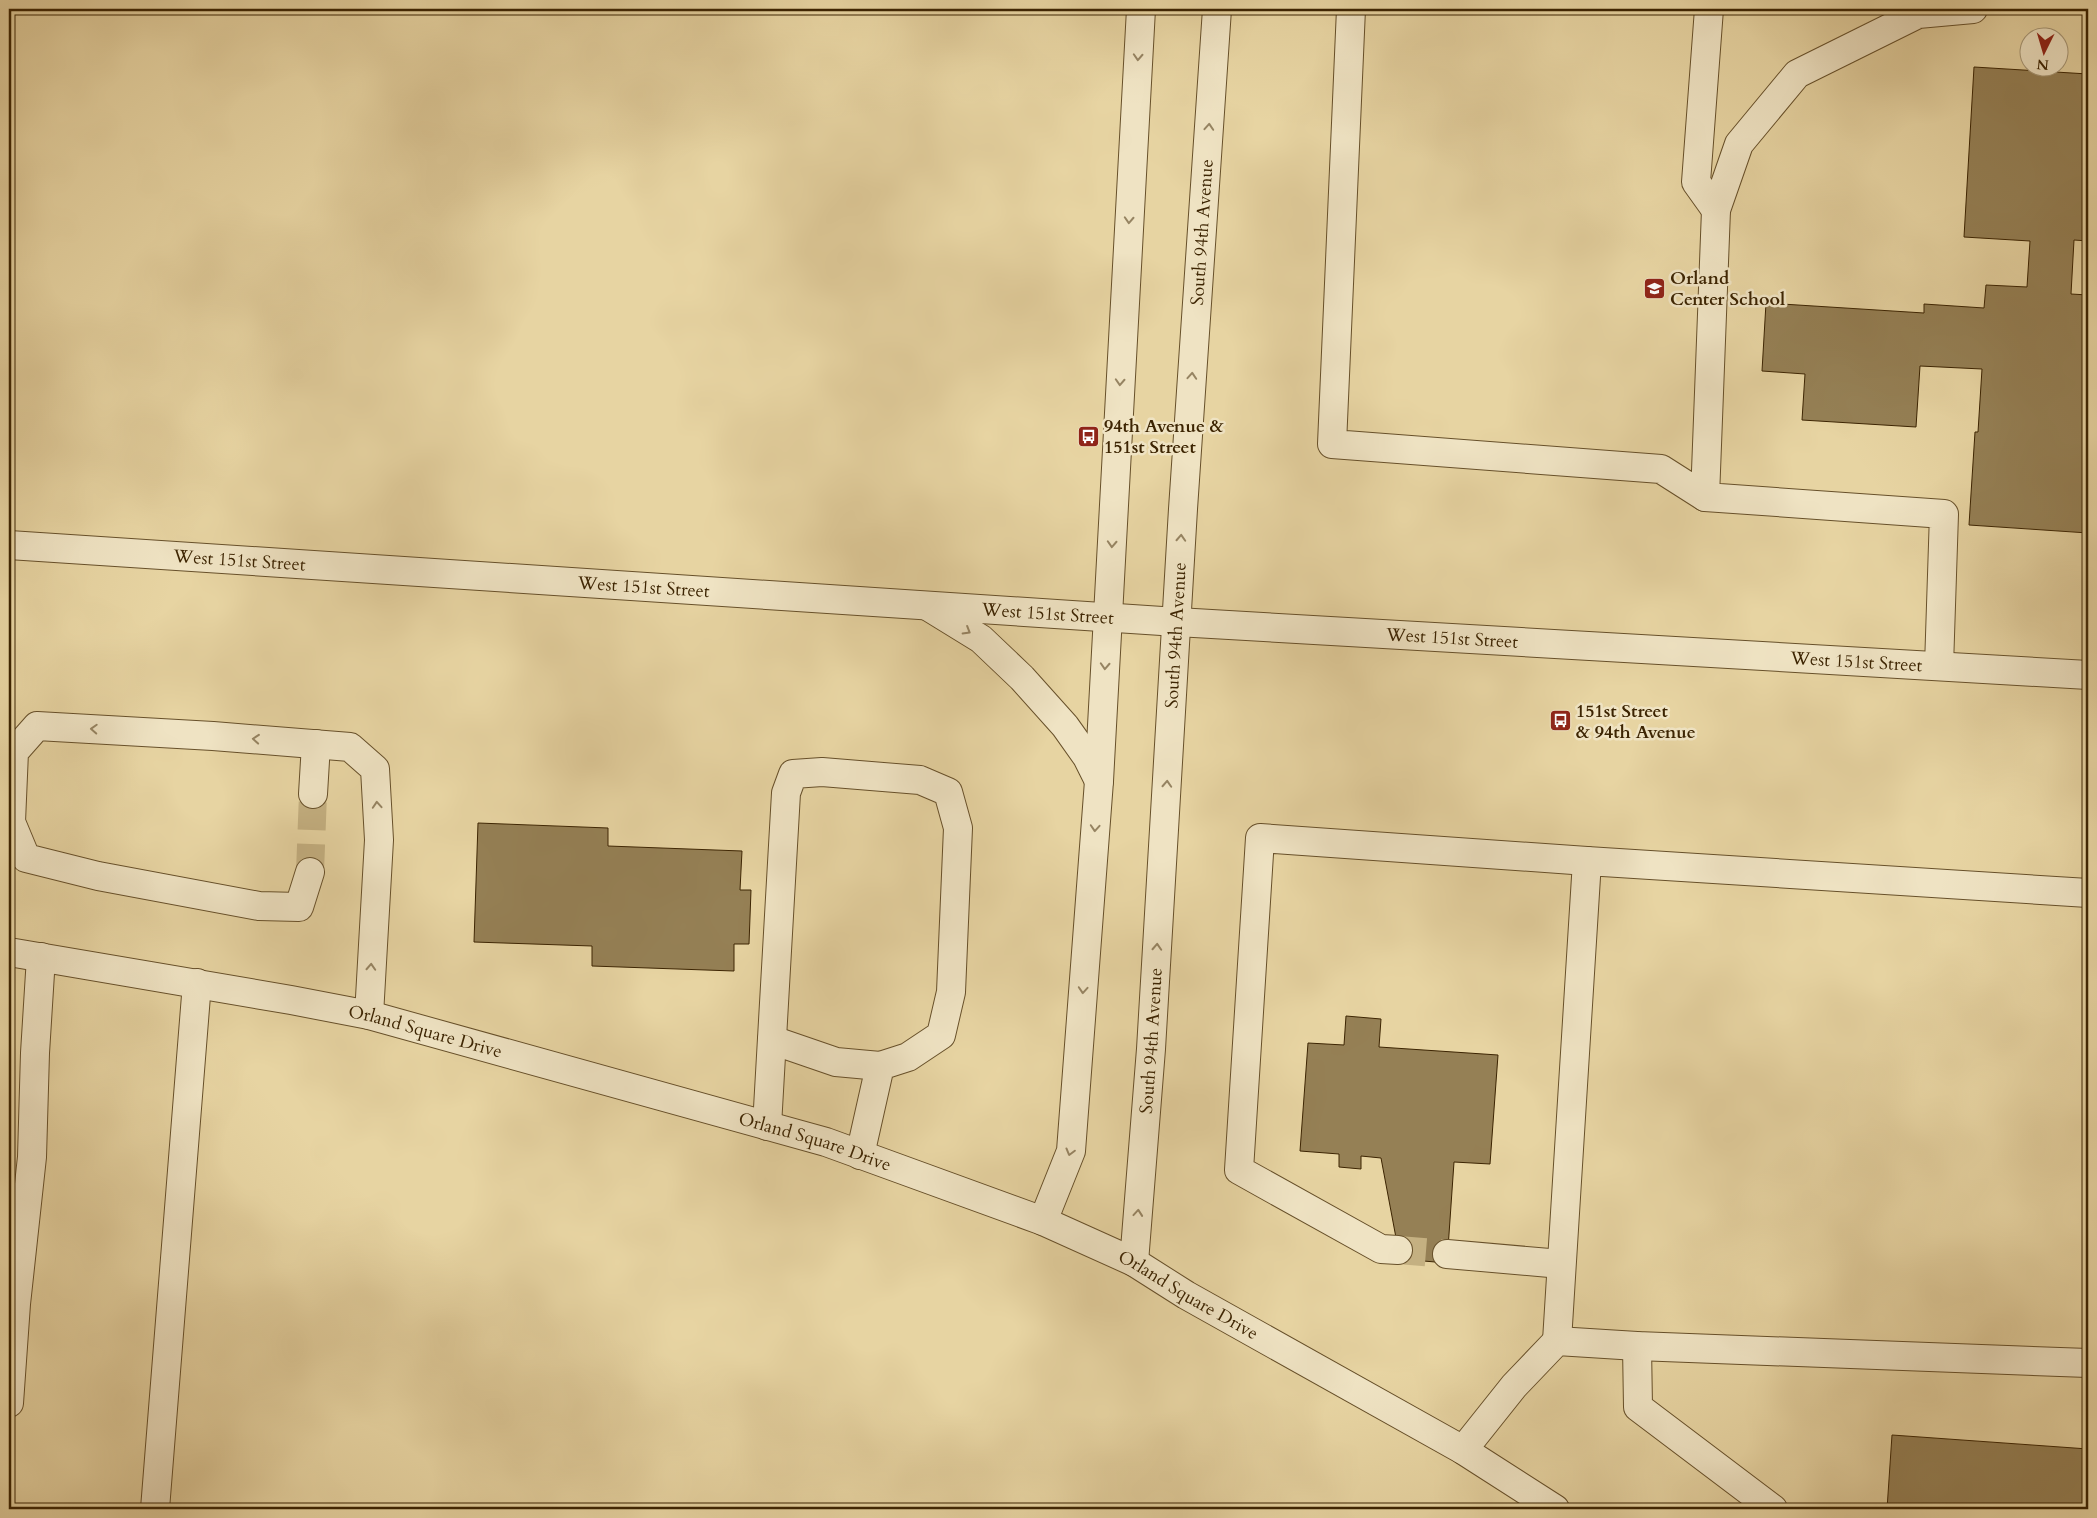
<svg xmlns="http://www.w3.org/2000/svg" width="2097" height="1518" font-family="Cardo,serif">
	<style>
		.building { fill: #958055; stroke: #3c2402 }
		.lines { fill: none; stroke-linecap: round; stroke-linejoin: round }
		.minor-tunnel { stroke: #c5b182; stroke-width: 28; stroke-dasharray: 28 14; stroke-linecap: butt }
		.minor-casing { stroke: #67502a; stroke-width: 30 }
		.minor { stroke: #efe3c3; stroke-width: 28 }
		.oneway { stroke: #968462 }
		.labels { text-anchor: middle; stroke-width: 5; stroke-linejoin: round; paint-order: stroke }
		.street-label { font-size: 18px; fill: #3c2402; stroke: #efe3c3 }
		.poi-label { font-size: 18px; font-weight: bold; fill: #3c2402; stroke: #efe3c3; text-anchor: start }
	</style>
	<rect width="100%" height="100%" fill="#e7d4a2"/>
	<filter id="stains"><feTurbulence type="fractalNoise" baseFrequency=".004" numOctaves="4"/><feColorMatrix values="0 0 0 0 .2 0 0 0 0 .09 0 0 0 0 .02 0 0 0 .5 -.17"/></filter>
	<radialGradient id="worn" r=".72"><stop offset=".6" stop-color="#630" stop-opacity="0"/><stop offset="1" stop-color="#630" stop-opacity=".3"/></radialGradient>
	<path class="building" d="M1974,67L2088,74V241L2074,240L2071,294L2088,295V533L1969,525L1975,432H1978L1982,369L1920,366L1916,427L1802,420L1805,374L1762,371L1766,303L1924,313V304L1984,308L1986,285L2027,287L2030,241L1964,237Z
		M478,823L608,828V846L742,851L740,890H751L749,944H734V971L592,966V946L474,942Z
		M1346,1016L1381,1019L1379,1047L1498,1055L1490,1164L1454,1162L1447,1263L1400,1259L1381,1158L1361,1156V1169L1339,1167V1154L1300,1151L1308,1043L1344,1045Z
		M1892,1435L2088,1449L2086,1509H1887Z"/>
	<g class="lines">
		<path class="minor-tunnel" d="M310,872L313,794
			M1398,1250L1447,1254"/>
		<defs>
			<g id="minor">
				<path d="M1351,9L1332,444L1661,469L1705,497"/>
				<path d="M1709,9L1696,182L1716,210"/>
				<path id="s1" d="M9,545L1177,622L2088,675"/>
				<path d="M929,607L981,639L1022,678L1065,726L1087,757L1099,781"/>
				<path d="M1939,666L1944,514L1705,497L1716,210L1739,144L1797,74L1918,14L1973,9"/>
				<path d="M313,794L316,744"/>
				<path d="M310,872L299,907L259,906L98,876L26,858L11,822L14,752L37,726L213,736L350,747L375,769L379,840L369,1015"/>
				<path id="s2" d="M9,952L291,1000L369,1015L826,1142L1043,1221L1134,1262L1186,1295L1463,1450L1555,1509"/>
				<path d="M772,1040L836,1062L880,1066"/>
				<path d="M767,1126L786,793L793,774L822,772L920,780L948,792L958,828L951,992L941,1035L908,1057L880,1066L860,1155"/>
				<path d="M1043,1221L1071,1151L1099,781L1141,9"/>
				<path d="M1398,1250L1381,1249L1239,1170L1260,838L1587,861"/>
				<path d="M1447,1254L1561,1264"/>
				<path id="s3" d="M1134,1262L1151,1049L1183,509L1217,9"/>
				<path d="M1557,1341L1587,861L2088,893"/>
				<path d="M1637,1346L1638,1407L1773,1509"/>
				<path d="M9,1403L16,1304L32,1157L35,1053L41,957"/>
				<path d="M1463,1450L1514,1386L1557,1341L1637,1346L2088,1363"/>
				<path d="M155,1509L197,983"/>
			</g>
		</defs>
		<use href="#minor" class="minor-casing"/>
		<use href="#minor" class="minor"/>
	</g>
	<defs><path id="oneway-chevron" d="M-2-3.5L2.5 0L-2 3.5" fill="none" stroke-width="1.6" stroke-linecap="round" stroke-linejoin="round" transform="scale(1.25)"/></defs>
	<g class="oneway">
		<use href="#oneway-chevron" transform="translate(1138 57) rotate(93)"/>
		<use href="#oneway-chevron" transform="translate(1209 127) rotate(-86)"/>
		<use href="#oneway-chevron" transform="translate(1129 220) rotate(93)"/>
		<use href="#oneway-chevron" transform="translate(1192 376) rotate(-86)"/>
		<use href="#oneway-chevron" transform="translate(1120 382) rotate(93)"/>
		<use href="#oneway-chevron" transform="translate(1181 538) rotate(-87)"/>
		<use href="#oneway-chevron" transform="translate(1112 544) rotate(93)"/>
		<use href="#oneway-chevron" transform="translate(967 631) rotate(31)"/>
		<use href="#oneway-chevron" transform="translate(1105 666) rotate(93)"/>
		<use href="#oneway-chevron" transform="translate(94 729) rotate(-177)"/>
		<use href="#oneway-chevron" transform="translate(256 739) rotate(-175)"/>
		<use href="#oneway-chevron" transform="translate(1167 784) rotate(-87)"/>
		<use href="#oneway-chevron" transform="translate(377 805) rotate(-94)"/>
		<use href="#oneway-chevron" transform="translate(1095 828) rotate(94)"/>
		<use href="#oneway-chevron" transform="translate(1157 947) rotate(-87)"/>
		<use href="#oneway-chevron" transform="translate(371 967) rotate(-87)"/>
		<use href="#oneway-chevron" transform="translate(1083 990) rotate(94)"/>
		<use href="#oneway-chevron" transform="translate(1070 1152) rotate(105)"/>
		<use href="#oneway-chevron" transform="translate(1138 1213) rotate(-85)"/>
	</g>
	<defs>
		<symbol id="school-square" viewBox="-11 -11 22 22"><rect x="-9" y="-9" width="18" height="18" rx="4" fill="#8f2418" stroke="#efe3c3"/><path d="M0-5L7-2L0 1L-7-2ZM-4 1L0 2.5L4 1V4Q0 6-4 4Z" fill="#fff"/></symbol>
		<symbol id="bus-square" viewBox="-11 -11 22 22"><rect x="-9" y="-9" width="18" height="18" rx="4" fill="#8f2418" stroke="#efe3c3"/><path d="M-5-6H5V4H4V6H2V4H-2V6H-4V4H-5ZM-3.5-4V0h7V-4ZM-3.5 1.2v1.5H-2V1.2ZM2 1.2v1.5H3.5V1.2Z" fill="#fff"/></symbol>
	</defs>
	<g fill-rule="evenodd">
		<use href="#school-square" x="1642" y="276" width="25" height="25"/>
		<use href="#bus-square" x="1076" y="424" width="25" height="25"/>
		<use href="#bus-square" x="1548" y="708" width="25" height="25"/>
	</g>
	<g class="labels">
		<g class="street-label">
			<text dy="6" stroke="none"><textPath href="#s3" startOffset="1032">South 94th Avenue</textPath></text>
			<text dy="6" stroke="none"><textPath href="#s1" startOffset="231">West 151st Street</textPath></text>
			<text dy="6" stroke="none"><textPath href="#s1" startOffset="636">West 151st Street</textPath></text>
			<text dy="6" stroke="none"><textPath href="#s1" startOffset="1041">West 151st Street</textPath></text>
			<text dy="6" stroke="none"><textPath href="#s3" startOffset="628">South 94th Avenue</textPath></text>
			<text dy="6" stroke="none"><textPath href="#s1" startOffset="1446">West 151st Street</textPath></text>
			<text dy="6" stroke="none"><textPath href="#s1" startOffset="1851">West 151st Street</textPath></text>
			<text dy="6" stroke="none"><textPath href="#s2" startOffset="424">Orland Square Drive</textPath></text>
			<text dy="6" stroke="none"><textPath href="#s3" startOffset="222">South 94th Avenue</textPath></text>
			<text dy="6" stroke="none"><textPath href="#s2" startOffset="829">Orland Square Drive</textPath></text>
			<text dy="6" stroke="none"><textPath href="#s2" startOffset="1234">Orland Square Drive</textPath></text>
		</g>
		<g class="poi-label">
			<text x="1670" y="284">Orland<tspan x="1670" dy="21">Center School</tspan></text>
			<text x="1104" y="432">94th Avenue &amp;<tspan x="1104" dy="21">151st Street</tspan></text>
			<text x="1576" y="717">151st Street<tspan x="1576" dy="21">&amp; 94th Avenue</tspan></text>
		</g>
	</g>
	<rect width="2097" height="1518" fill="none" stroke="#e7d4a2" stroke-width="30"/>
	<rect x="10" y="10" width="2077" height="1498" fill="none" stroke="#3c2402" stroke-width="2.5"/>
	<rect x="15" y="15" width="2067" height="1488" fill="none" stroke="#3c2402"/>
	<g transform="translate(2044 52) rotate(185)"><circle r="24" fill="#efe3c3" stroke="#a79776"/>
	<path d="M0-4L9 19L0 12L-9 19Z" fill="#8f2418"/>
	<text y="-8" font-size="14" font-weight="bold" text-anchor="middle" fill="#3c2402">N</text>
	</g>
	<rect width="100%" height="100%" filter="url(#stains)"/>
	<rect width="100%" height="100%" fill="url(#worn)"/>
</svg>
